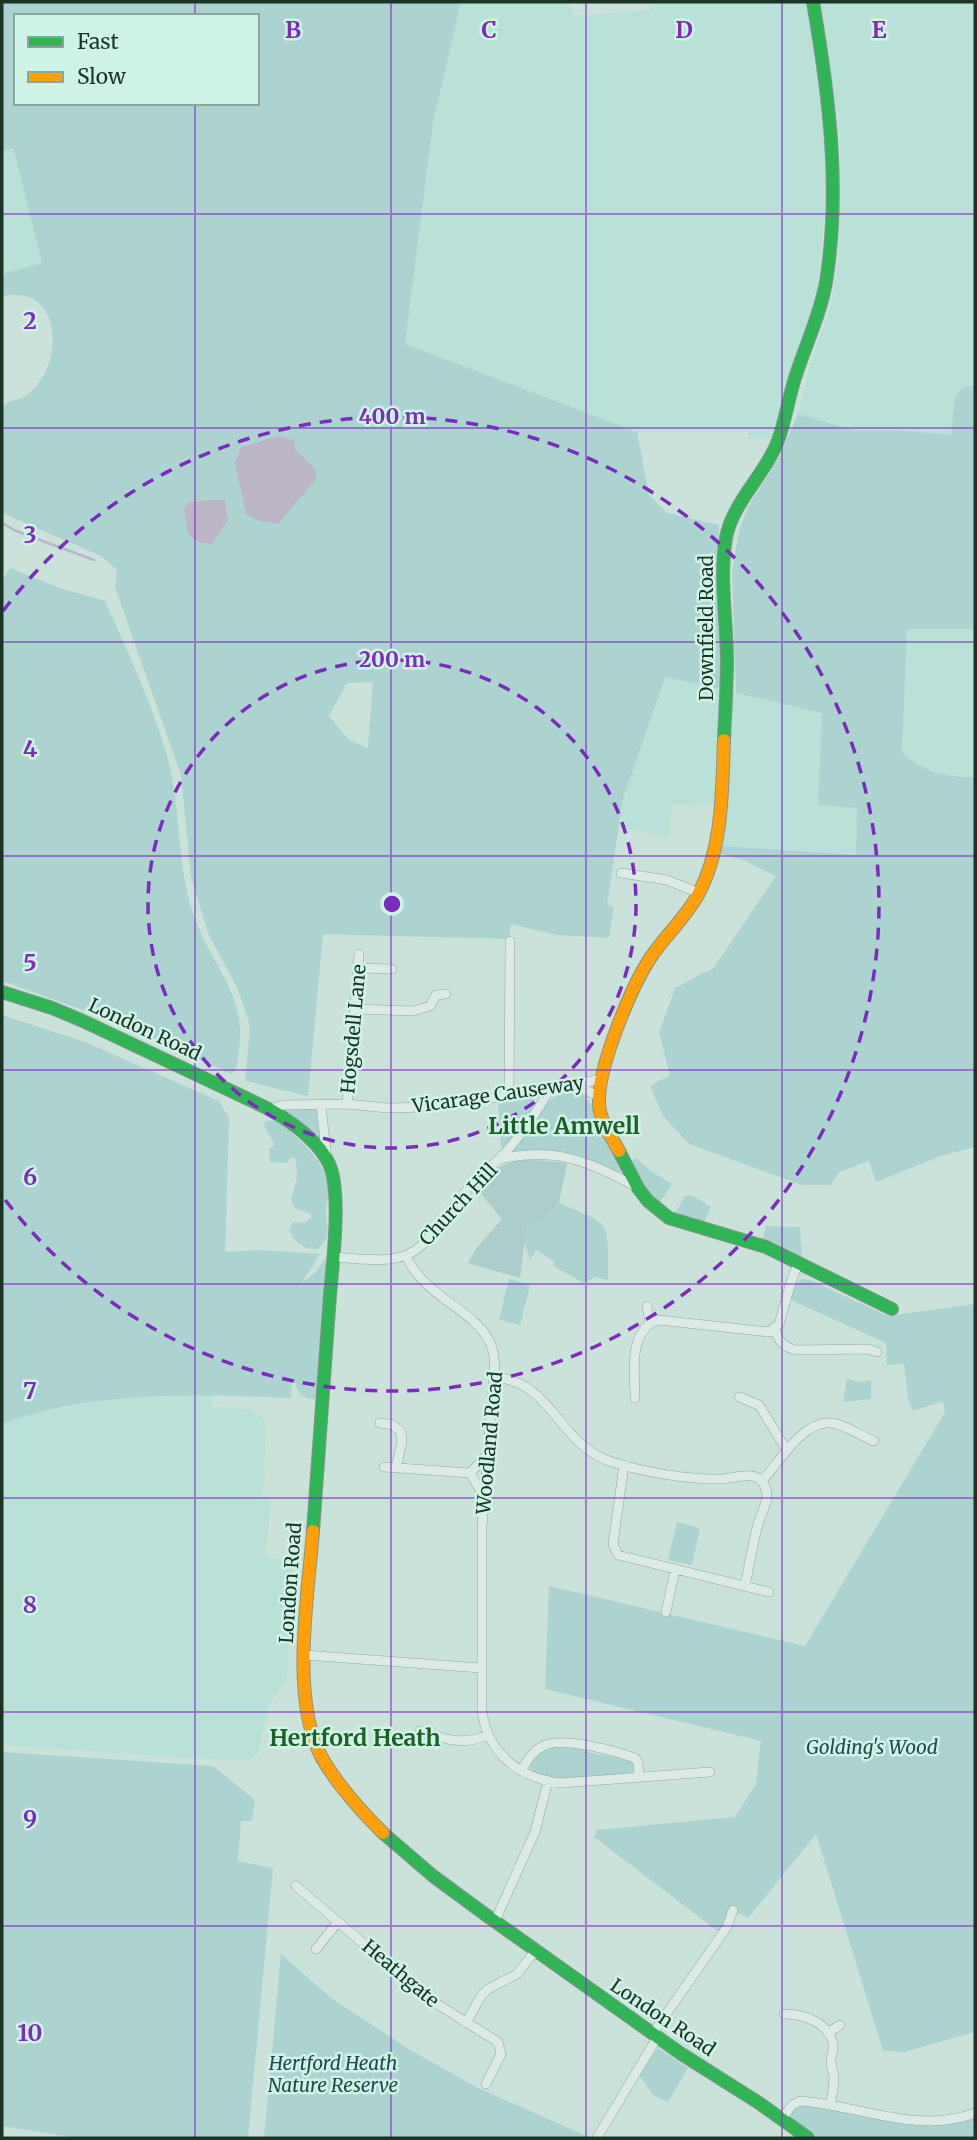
<svg xmlns="http://www.w3.org/2000/svg" width="977" height="2140" font-family="Merriweather,serif">
	<style>
		.farmland { fill: #bae1d7 }
		.green { fill: #acd3d0; fill-rule: evenodd }
		.cemetery { fill: #accdca }
		.water { fill: #bbb5c6 }
		.lines { fill: none; stroke-linecap: round; stroke-linejoin: round }
		.stream { stroke: #bbb5c6; stroke-width: 2.5 }
		.street-casing { stroke: #94a79e; stroke-width: 10 }
		.fast-casing { stroke: #84968e; stroke-width: 14 }
		.slow-casing { stroke: #84968e; stroke-width: 14 }
		.street { stroke: #dbeae4; stroke-width: 9 }
		.fast { stroke: #30b455; stroke-width: 12 }
		.slow { stroke: #ff9f0a; stroke-width: 12 }
		.grid { fill: none; stroke: #7b2cbf; stroke-width: 2; stroke-opacity: 0.55 }
		.ring { fill: none; stroke: #7b2cbf; stroke-width: 3.5; stroke-dasharray: 12 9 }
		.labels { text-anchor: middle; stroke-width: 5; stroke-linejoin: round; paint-order: stroke }
		.street-label { font-size: 19px; fill: #1c3426; stroke: #cff4e7 }
		.park-label { font-size: 19px; font-style: italic; fill: #244750; stroke: #cff4e7 }
		.quarter-label { font-size: 23px; font-weight: bold; fill: #1d5f27; stroke: #cff4e7 }
		.grid-label { font-size: 23px; text-anchor: middle; font-weight: bold; fill: #7b2cbf; stroke: #cff4e7; stroke-width: 5; stroke-linejoin: round; paint-order: stroke }
		.centre { fill: #7b2cbf; stroke: #cff4e7; stroke-width: 3.5 }
		.ring-label { font-size: 21px; text-anchor: middle; font-weight: bold; fill: #7b2cbf; stroke: #cff4e7; stroke-width: 5; stroke-linejoin: round; paint-order: stroke }
	</style>
	<rect width="100%" height="100%" fill="#cae2d9"/>
	<path class="farmland" d="M461,2H569L574,16L649,10L650,2H807L825,104L828,158L823,231L815,308L773,438L748,439L747,432H637L405,344L433,122Z
		M818,2H975V387L971,386L955,397L952,435L897,430H853L798,414L811,362L830,310L839,255L840,131Z
		M12,147L42,264L2,274V151Z
		M907,628L975,629V777L937,774L923,768L902,754Z
		M665,677L822,713L818,805L857,808L856,856L721,846L726,804L672,805L668,838L620,827L623,799Z
		M212,1394L211,1407L249,1409L263,1417L266,1427L264,1481L261,1495L271,1504L265,1556L287,1561L294,1569L287,1680L271,1700L257,1754L247,1760H223L2,1745V1424L21,1417L118,1398Z"/>
	<path class="green" d="M2,2H461L433,122L405,344L637,432L649,495L667,513L719,525C717,580 722,634 720,689L665,677L623,799L607,905L614,907L609,938L557,935L511,924L509,939L323,934L308,1096L245,1081L250,1028L248,1019L237,987L209,935L202,914L191,877L181,775L115,587L117,570L101,556L2,513V407C10,399 17,401 26,396C32,393 40,381 44,375C63,338 52,286 2,296V274L42,263L13,148L2,151ZM16,16H257V103H16ZM373,682L368,747V748L348,739L329,716L347,683Z
		M971,386L975,387V629H907L902,753C928,773 943,777 975,777V1147L941,1156L876,1182L869,1161L839,1172L831,1185H802L689,1144L663,1116L650,1086L670,1075L659,1033L675,988C689,982 699,973 713,969L776,876L743,860L719,853L721,846L856,855L857,808L818,805L822,713L736,693L732,572L739,531L748,507L779,458L798,414L853,430H897L951,435L955,397L961,389Z
		M10,568L57,587L105,601C126,648 150,699 165,749C181,800 176,855 191,907C205,958 248,993 239,1050C238,1059 238,1067 232,1074L86,1011L2,981V580Z
		M2,1015L85,1042L219,1101L229,1118L225,1252L260,1250L320,1254L296,1292L303,1282L316,1272L325,1259L329,1262L318,1369L320,1377L317,1380L321,1389L315,1399C298,1399 298,1389 292,1376L291,1398C194,1394 94,1390 2,1424Z
		M569,1091C575,1092 581,1093 585,1097C597,1108 613,1147 622,1163L624,1169L620,1172C602,1171 586,1158 568,1154C550,1151 529,1155 512,1150C528,1128 541,1098 569,1091Z
		M532,1097L536,1103L526,1120L506,1146L501,1147L498,1101Z
		M284,1109H317L322,1141L320,1142L297,1120L283,1111Z
		M276,1120C298,1137 328,1162 329,1192C329,1198 326,1203 326,1208C325,1226 334,1234 318,1249C304,1250 295,1243 289,1230L293,1222L304,1223L311,1218V1214L295,1208L291,1200L297,1177L296,1159L291,1157L287,1163L270,1162L269,1149L274,1145C273,1136 264,1132 264,1123L267,1121Z
		M636,1158L651,1171L672,1184L660,1202C645,1193 639,1177 631,1161Z
		M691,1195L711,1207L703,1224L675,1214L685,1196Z
		M559,1203C616,1227 607,1221 608,1280L595,1277L584,1283L553,1266L555,1262L536,1250L530,1260L524,1240L527,1222L545,1218Z
		M766,1226L800,1227L802,1260L762,1240Z
		M509,1279L530,1285L520,1325L499,1320Z
		M801,1279L810,1280L888,1316L975,1304V2032L904,2052L883,2050L816,1834L748,1918L733,1910L719,1932L594,1837L597,1830L735,1817L756,1784L761,1741L545,1689L549,1586L805,1646L945,1412L943,1401L913,1411L908,1399L904,1364L887,1365L886,1343L791,1300L793,1287Z
		M847,1379L861,1382L871,1380V1399L843,1402Z
		M677,1522L700,1528L692,1565L668,1560Z
		M562,1745L587,1751L590,1753L633,1760L635,1770L631,1774L562,1780L535,1774L529,1765L538,1751Z
		M2,1752L213,1766L255,1800L252,1821H241L238,1861L273,1868L248,2138H78L2,2126Z
		M281,1954L331,1998L412,2051L480,2089L591,2138H264Z
		M658,2048L688,2068L668,2102L653,2095L639,2075Z
		M801,2102L908,2122L975,2112V2138H814L794,2123L791,2115Z"/>
	<path class="cemetery" d="M523,1159L567,1163L559,1203L540,1222L527,1223L520,1278L468,1263L476,1249L502,1219L476,1188C484,1173 506,1162 523,1159Z"/>
	<path class="water" d="M279,436L295,441V449L316,470V479L278,524L259,521L246,514L235,462L242,447Z
		M209,500H225L228,520L212,544C185,543 187,530 184,508L188,503Z"/>
	<g class="lines">
		<path class="stream" d="M2,523L16,531L94,560"/>
		<defs>
			<path id="street" d="M621,873L667,880L699,893
				M358,968L392,969
				M355,1009L413,1011L430,1006L436,995L446,994
				M575,1085L598,1096
				M509,1096L510,941
				M347,1104L359,954
				M321,1106L327,1159
				M269,1109L284,1105L347,1104L388,1108L428,1107L549,1090L601,1079
				M500,1159C555,1146 589,1162 637,1187
				M406,1255C423,1298 478,1310 491,1345C495,1355 495,1366 494,1377L482,1527V1710C487,1753 519,1778 561,1783L710,1772
				M333,1257C357,1258 387,1264 409,1254C433,1242 456,1202 474,1181C482,1172 493,1166 502,1156C516,1142 540,1108 549,1090
				M650,1323L659,1320L769,1332L779,1324L792,1279L798,1264
				M775,1329C778,1341 784,1347 796,1350L868,1349L877,1352
				M494,1377C554,1382 557,1444 612,1462C643,1472 689,1480 723,1479C736,1478 754,1470 763,1483C766,1487 767,1493 767,1498C765,1508 759,1518 757,1528C752,1547 749,1567 745,1586
				M739,1397L759,1405L786,1449
				M635,1398C635,1373 629,1341 650,1323L647,1306
				M380,1423L393,1425L401,1432L402,1442L396,1468
				M624,1465L613,1544L618,1555L769,1592
				M384,1467L470,1473
				M470,1473L483,1495
				M470,1473L487,1455
				M762,1481C779,1463 803,1419 833,1423C847,1426 861,1436 874,1441
				M666,1612L675,1570
				M304,1655L481,1668
				M420,1731C445,1739 462,1746 488,1735
				M521,1771C527,1761 532,1751 543,1746C562,1736 615,1751 635,1758L638,1763L639,1777
				M296,1886L412,1985L437,2004L498,2042L501,2054L486,2084
				M495,1921L535,1832L548,1781
				M316,1949L338,1922
				M784,2014C803,2014 829,2022 833,2044C834,2050 831,2055 831,2061C831,2066 833,2072 834,2077C834,2087 832,2096 830,2105
				M466,2023L481,1996L488,1989L517,1974L536,1950
				M653,2033L727,1927L733,1910
				M828,2033L840,2025
				M782,2119L792,2105L800,2101C859,2105 918,2135 975,2113
				M597,2138L658,2036"/>
			<path id="fast" d="M724,740C725,714 727,687 727,661C727,620 719,579 726,538C732,502 769,471 780,435C786,416 789,397 795,378C805,346 820,316 826,282C841,188 829,95 813,2
				M2,992L52,1008L83,1021L269,1109C292,1122 325,1145 332,1172C340,1203 333,1262 330,1295C324,1374 319,1452 313,1531
				M619,1151L638,1188L648,1201L669,1218L766,1247L892,1309
				M383,1833L433,1876L486,1915L680,2053L759,2103L808,2138"/>
			<path id="slow" d="M619,1151C611,1136 599,1120 599,1102C598,1067 631,987 651,957C666,935 687,916 699,893C723,847 722,791 724,740
				M313,1531C308,1596 290,1700 322,1758C338,1786 360,1810 383,1833"/>
		</defs>
		<use href="#street" class="street-casing"/>
		<use href="#fast" class="fast-casing"/>
		<use href="#slow" class="slow-casing"/>
		<use href="#street" class="street"/>
		<use href="#fast" class="fast"/>
		<use href="#slow" class="slow"/>
	</g>
	<path class="grid" d="M195,2V16M391,2V2138M586,2V2138M782,2V2138M195,103V2138M2,214H975M2,428H975M2,642H975M2,856H975M2,1070H975M2,1284H975M2,1498H975M2,1712H975M2,1926H975"/>
	<g class="ring">
		<circle cx="392" cy="904" r="244"/>
		<path d="M3 611A487 487 0 1 1 3 1197"/>
	</g>
	<g class="labels">
		<g class="street-label">
			<text transform="translate(706 628) rotate(-90)" y="7">Downfield Road</text>
			<text transform="translate(145 1029) rotate(25)" y="7">London Road</text>
			<text transform="translate(353 1029) rotate(-85)" y="7">Hogsdell Lane</text>
			<text transform="translate(498 1094) rotate(-8)" y="7">Vicarage Causeway</text>
			<text transform="translate(458 1204) rotate(-47)" y="7">Church Hill</text>
			<text transform="translate(489 1443) rotate(-85)" y="7">Woodland Road</text>
			<text transform="translate(290 1583) rotate(-86)" y="7">London Road</text>
			<text transform="translate(401 1973) rotate(40)" y="7">Heathgate</text>
			<text transform="translate(663 2017) rotate(34)" y="7">London Road</text>
		</g>
		<g class="park-label">
			<text x="872" y="1754">Golding's Wood</text>
			<text x="333" y="2070">Hertford Heath<tspan x="333" dy="22">Nature Reserve</tspan></text>
		</g>
		<g class="quarter-label">
			<text x="564" y="1134">Little Amwell</text>
			<text x="355" y="1746">Hertford Heath</text>
		</g>
	</g>
	<g class="grid-label">
		<text x="293" y="38">B</text>
		<text x="489" y="38">C</text>
		<text x="684" y="38">D</text>
		<text x="879" y="38">E</text>
		<text x="30" y="329">2</text>
		<text x="30" y="543">3</text>
		<text x="30" y="757">4</text>
		<text x="30" y="971">5</text>
		<text x="30" y="1185">6</text>
		<text x="30" y="1399">7</text>
		<text x="30" y="1613">8</text>
		<text x="30" y="1827">9</text>
		<text x="30" y="2041">10</text>
	</g>
	<circle cx="392" cy="904" r="10" class="centre"/>
	<g class="ring-label">
		<text x="392" y="424">400 m</text>
		<text x="392" y="667">200 m</text>
	</g>
	<rect width="977" height="2140" fill="none" stroke="#1c3426" stroke-width="7"/>
	<rect x="14" y="14" width="245" height="91" fill="#cff4e7" stroke="#87a79a" stroke-width="2"/>
	<rect x="28" y="37" width="35" height="10" fill="#30b455" stroke="#87a79a" stroke-width="2"/>
	<text x="77" y="49" font-size="21" fill="#1c3426">Fast</text>
	<rect x="28" y="72" width="35" height="10" fill="#ff9f0a" stroke="#87a79a" stroke-width="2"/>
	<text x="77" y="84" font-size="21" fill="#1c3426">Slow</text>
</svg>
